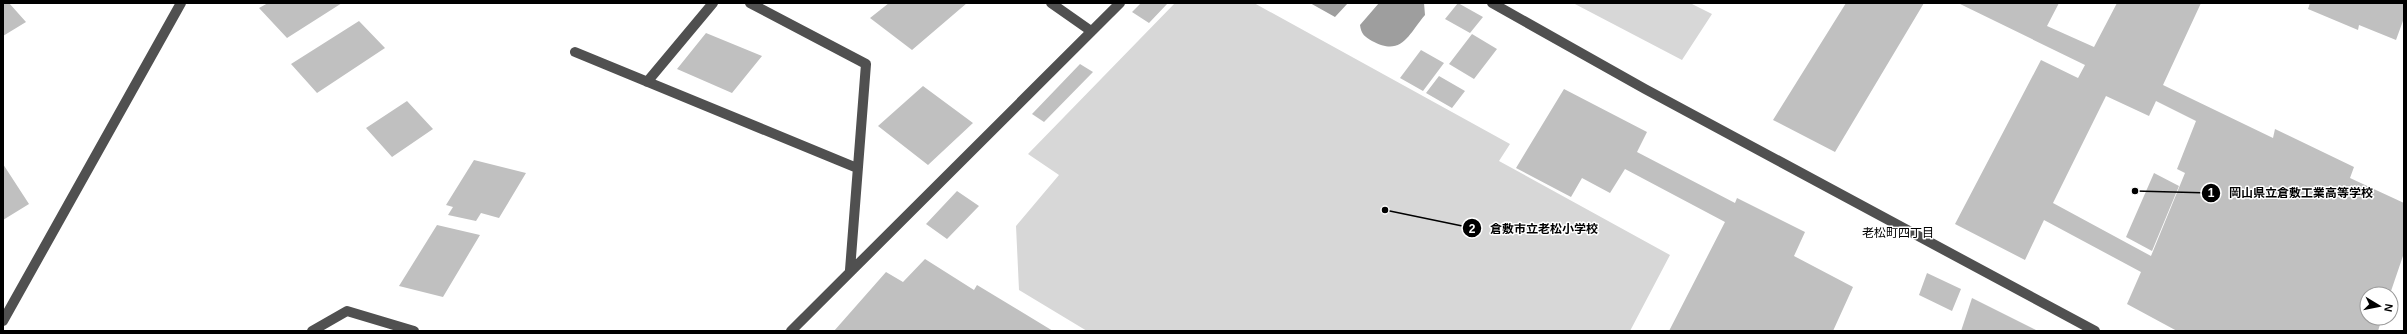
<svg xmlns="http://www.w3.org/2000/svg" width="2407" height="334" font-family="Arial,'Noto Sans JP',sans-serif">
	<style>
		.green { fill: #d7d7d7 }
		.water { fill: #9e9e9e }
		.building { fill: #c0c0c0; fill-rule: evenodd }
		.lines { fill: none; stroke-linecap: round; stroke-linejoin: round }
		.minor { stroke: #505050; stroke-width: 10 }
		.labels { text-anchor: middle; stroke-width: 3; stroke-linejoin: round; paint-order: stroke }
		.neighbourhood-label { font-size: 12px; fill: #000; stroke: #fff }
		.leader { fill: none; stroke: #000; stroke-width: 1.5 }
		.callout-dot { fill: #000; stroke: #fff; stroke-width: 1.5 }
		.mark-label { font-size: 12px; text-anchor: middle; font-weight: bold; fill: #fff }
		.callout-label { font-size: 12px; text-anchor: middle; font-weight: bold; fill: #000; stroke: #fff; stroke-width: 3; stroke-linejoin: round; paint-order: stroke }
	</style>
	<rect width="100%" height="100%" fill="#fff"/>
	<path class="green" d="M1175,3H1254L1510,144L1499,161L1670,255L1630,331H1087L1019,290L1016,226L1059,175L1028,154Z
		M1573,3H1690L1712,14L1682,60Z"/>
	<path class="water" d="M1310,3H1348L1335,17Z
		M1379,3H1424L1425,15C1408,35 1402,57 1372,41C1365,37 1361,34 1360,25Z"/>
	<path class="building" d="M3,3H9L26,22L3,36Z
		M268,3H342L287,38L259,8Z
		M889,3H967L912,50L870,18Z
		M1141,3H1168L1149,23L1132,12Z
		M1458,3L1483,17L1470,33L1445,19Z
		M1846,3H1924L1835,152L1773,120Z
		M1958,3H2059L2047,26L2094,47L2117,3H2201L2163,85L2273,138L2275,129L2354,167L2350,178L2404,203V253L2390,294H2367V318H2382L2378,331H2177L2127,304L2141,272L2044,220L2025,260L1955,224L2041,60L2078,78L2085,65ZM2106,96L2149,116L2156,101L2196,121L2177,169L2185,173L2151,256L2053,203Z
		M2310,3H2404V18L2396,40L2359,25L2358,30L2308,9Z
		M359,21L385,48L317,93L291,64Z
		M706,33L762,56L732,93L677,69Z
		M1472,34L1497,49L1474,79L1449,64Z
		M1421,50L1444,63L1423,91L1400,78Z
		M1080,64L1093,72L1044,122L1032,114Z
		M1439,76L1465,91L1452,108L1426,93Z
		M923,86L973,123L928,165L878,126Z
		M1564,89L1647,132L1637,152L1735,203L1737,198L1805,232L1794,256L1853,287L1833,331H1669L1725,222L1625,169L1610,193L1582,178L1571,197L1516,168Z
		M407,101L433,129L392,157L366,128Z
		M474,160L526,173L499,218L481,213L476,221L448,215L453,207L446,205Z
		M3,164L29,204L3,220Z
		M2154,173L2179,186L2152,251L2126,237Z
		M957,191L979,206L947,239L926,224Z
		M437,225L480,235L443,297L399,286Z
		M925,259L974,290L977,285L1053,331H834L886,272L903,282Z
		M1927,273L1961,289L1952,311L1919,295Z
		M1972,298L2038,331H1961Z"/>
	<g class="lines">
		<path class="minor" d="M750,3L866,64L850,270
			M1051,3L1091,31
			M1492,3L1645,89L2095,331
			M575,52L857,168
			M647,82L713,3
			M3,321L181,3
			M312,331L347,311L414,331
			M791,331L1120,3"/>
	</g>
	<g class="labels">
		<g class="neighbourhood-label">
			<text x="1898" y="237">老松町四丁目</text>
		</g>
	</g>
	<path class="leader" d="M2135 191L2211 193M1385 210L1472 228"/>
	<g class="callout-dot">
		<circle cx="2135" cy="191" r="4"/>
		<circle cx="1385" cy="210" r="4"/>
		<circle cx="2211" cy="193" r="10"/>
		<circle cx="1472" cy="228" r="10"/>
	</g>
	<g class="mark-label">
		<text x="2211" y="197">1</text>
		<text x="1472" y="233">2</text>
	</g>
	<g class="callout-label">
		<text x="2301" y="197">岡山県立倉敷工業高等学校</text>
		<text x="1544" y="233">倉敷市立老松小学校</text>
	</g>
	<rect width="2407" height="334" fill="none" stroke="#000000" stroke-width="8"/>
	<g transform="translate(2379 306) rotate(100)"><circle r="19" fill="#ffffff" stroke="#999999"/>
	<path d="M0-3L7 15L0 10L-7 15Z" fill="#000000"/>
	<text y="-6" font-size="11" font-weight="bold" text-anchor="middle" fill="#000000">N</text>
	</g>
</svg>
